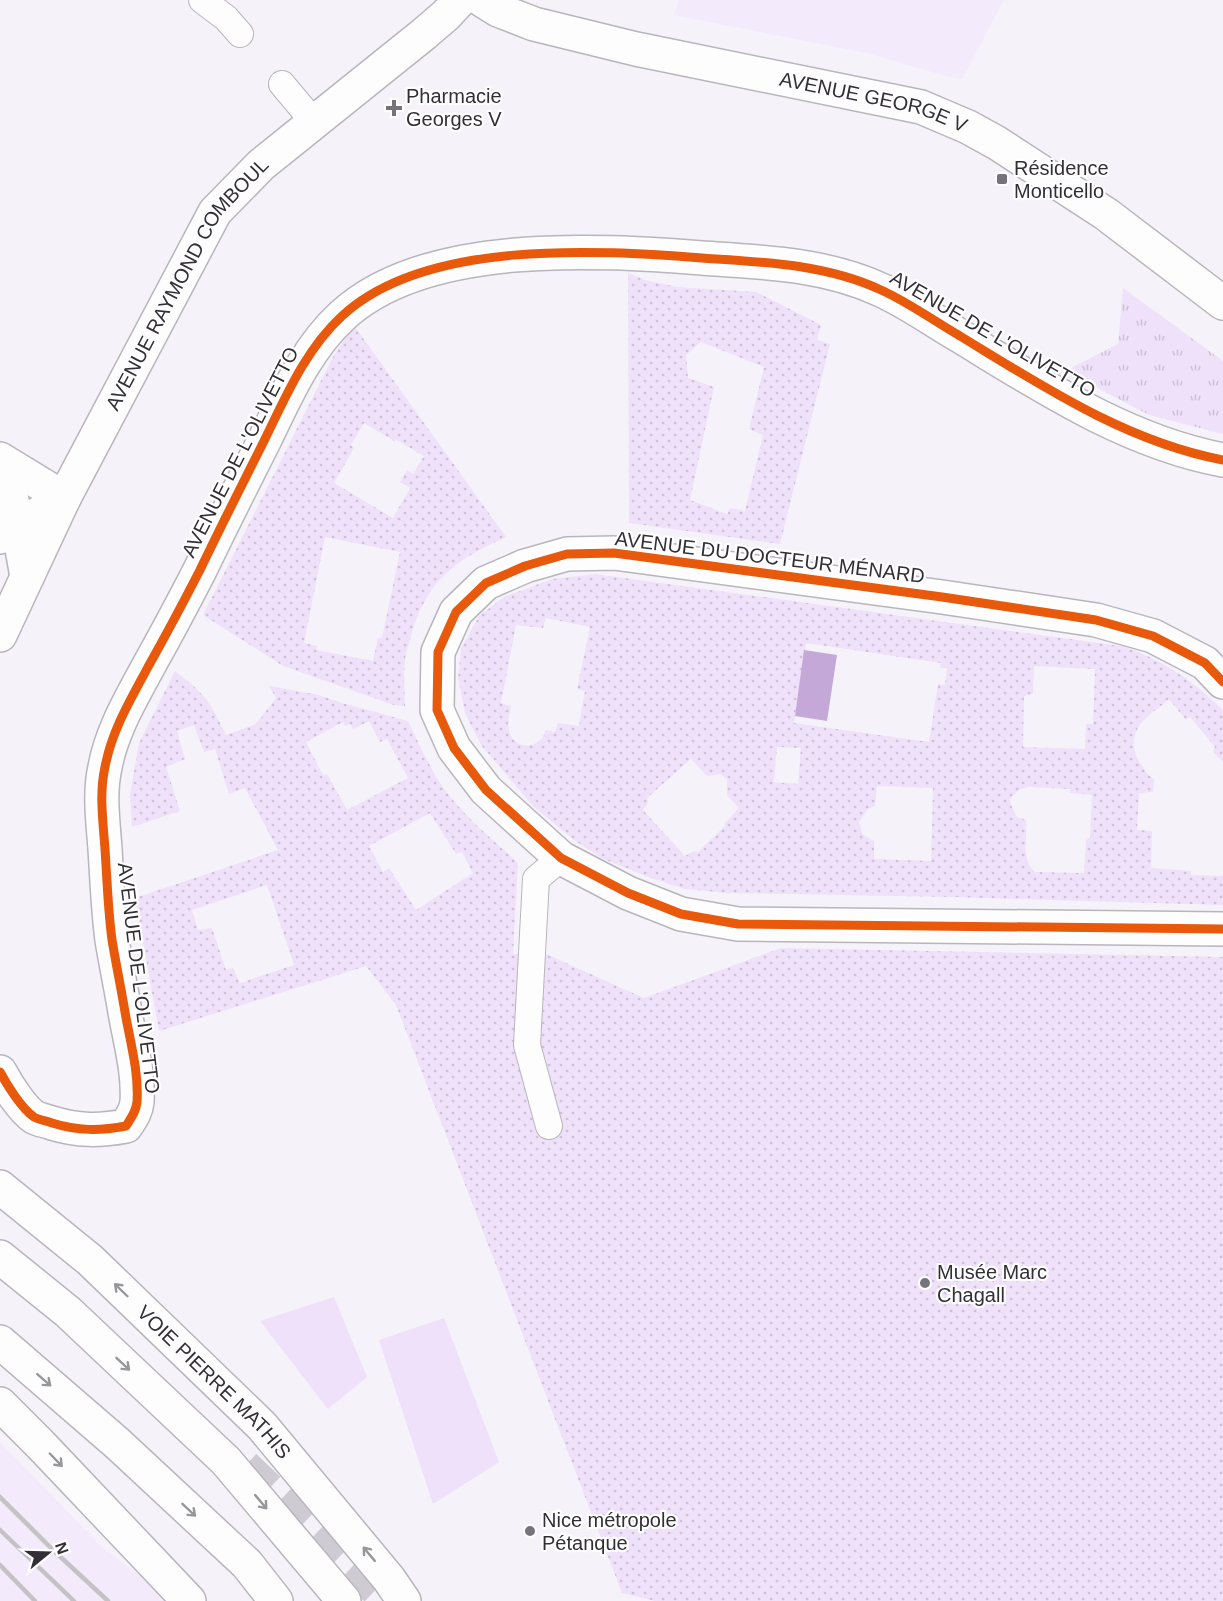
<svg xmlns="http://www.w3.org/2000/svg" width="1223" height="1601" font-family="Helvetica,sans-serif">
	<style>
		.built { fill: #f3eafb }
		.grass { fill: url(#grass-dots); fill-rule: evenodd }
		.park { fill: url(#park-tufts) }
		.pitch { fill: #eee1f9 }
		.water { fill: #c4a9d8 }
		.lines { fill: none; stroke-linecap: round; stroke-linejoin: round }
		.trunk-tunnel { stroke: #cfcbd3; stroke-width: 33; stroke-dasharray: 33 16; stroke-linecap: butt }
		.service-casing { stroke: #b8b5bc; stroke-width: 28 }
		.minor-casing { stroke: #b8b5bc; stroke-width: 36 }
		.tertiary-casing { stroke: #b8b5bc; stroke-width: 36 }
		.secondary-casing { stroke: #b8b5bc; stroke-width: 36 }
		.trunk-casing { stroke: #b8b5bc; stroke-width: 36 }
		.service { stroke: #fefdfe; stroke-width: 26 }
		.minor { stroke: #fefdfe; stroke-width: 33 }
		.tertiary { stroke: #fefdfe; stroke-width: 33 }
		.secondary { stroke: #fefdfe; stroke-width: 33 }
		.trunk { stroke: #fefdfe; stroke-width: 33 }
		.rail { stroke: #c4c2c4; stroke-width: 4.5 }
		.cycleway-casing { stroke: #fff; stroke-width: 13 }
		.cycleway { stroke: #e8590c; stroke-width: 9 }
		.oneway { stroke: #98969a }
		.poi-dot { fill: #77737b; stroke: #fff; stroke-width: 2 }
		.labels { text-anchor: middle; stroke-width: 4.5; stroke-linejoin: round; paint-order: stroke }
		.poi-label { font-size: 20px; fill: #322f36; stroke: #fff; text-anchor: start }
		.street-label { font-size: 20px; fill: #322f36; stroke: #fff }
	</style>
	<defs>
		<pattern id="grass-dots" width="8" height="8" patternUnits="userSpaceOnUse" patternTransform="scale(1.5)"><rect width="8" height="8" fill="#eee1f9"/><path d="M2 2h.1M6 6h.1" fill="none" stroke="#cdc1d6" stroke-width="1.8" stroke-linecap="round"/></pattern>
		<pattern id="park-tufts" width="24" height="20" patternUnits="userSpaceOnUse" patternTransform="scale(1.5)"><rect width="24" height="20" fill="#eee1f9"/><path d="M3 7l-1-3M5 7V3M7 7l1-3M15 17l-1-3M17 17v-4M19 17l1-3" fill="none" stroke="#cdc1d6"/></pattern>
	</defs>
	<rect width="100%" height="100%" fill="#f6f2fa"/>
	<path class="built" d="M679,0H1004L962,79L946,76L866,53L674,15Z
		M0,1442L103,1548L174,1601H0Z"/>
	<path class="grass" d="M628,273L645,280L677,287L756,292L821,325L817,340L830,344L780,544L629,523ZM701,342L764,367L749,429L763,435L745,511L730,508L727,514L690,500L714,387L688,378L686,355Z
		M355,327L506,537C456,559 426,581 411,636C409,644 406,651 405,659C403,674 405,690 405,706L394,705L283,666L203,615L333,357L351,329ZM364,423L394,441L395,439L424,456L413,474L407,470L400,482L410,488L393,518L334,483L354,448L351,445ZM325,537L400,552L382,638H378L373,661L316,650L317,646L304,643Z
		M595,574L1121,646C1161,658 1193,681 1223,710V762L1213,752L1215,747L1190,717L1186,720L1169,699C1162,706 1153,711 1146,718C1124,738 1135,763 1154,780L1153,792L1139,793L1137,830L1152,831L1151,868L1191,871V875L1223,876V905L952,897L728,893L685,889L651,878L601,858L574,840L533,806L481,745L465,713L458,678L461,649L479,616L504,597L552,579ZM546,618L590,627L577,689L585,691L579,726L558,723L555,732L546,730C541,750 513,751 509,730C507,723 510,713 511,706L501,703L516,625L543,628ZM806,643L941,663L940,668H947L945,685L938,684L929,742L794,723ZM1034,666L1095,669L1093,724H1086L1085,749L1023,747L1024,696L1033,694ZM777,747L801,748L798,784L774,782ZM691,759L707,776L720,774L727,779V795L739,808L725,823V826L698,852L694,851L685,856L643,810L648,803L647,798ZM877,786L933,788L931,861L874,859V841L862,834L859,822L868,809L875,806ZM1029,787L1070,789V793L1092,795L1090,838L1086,840L1084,873L1035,872C1020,859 1028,838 1026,820L1017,817L1011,805L1010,799L1020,789Z
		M175,671C204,693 210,701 226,735L256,724L276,698L269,686L319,695L342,703L408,721C418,742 428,764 440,783C461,814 491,838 518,863L513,954H546L644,998L781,948L1223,957V1601H655L622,1593L396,1005L366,966L159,1031L135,898L278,850L245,788L229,794L215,749L204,752L194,725L177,731L185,759L166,767L180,811L132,827L130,794L139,743ZM369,721L380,742L387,739L408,778L347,810L327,774L323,775L306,742L343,722L345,726L350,724L353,729ZM430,813L456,854L462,852L473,873L416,910L389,868L383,872L369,846ZM267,885L294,965L240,983L233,968L226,970L212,928L198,930L192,910Z"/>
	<path class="park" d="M1123,288L1223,361V434L1149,415L1065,371L1118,344Z"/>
	<path class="pitch" d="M334,1297L367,1377L328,1409L260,1321Z
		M444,1318L499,1462L433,1504L379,1340Z"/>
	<path class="water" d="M804,650L837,655L827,721L795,716Z"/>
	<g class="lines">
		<path class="trunk-tunnel" d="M245,1466L388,1601"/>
		<defs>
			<path id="service" d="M202,0L226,18L240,34
				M282,84L313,121
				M549,1126L527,1045L536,879L561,858"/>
			<path id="minor" d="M0,459L64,498
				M3,462L18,526L27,577
				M1223,682L1205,663L1153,636L1096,620L942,597L614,553L567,554L525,566L486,583L456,612L438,652L437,710L454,748L486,790L561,858L628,893L681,914L738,924L1223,929
				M0,1072C7,1085 22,1109 34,1117C39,1120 47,1121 52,1123C78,1131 99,1131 126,1126C131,1118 136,1112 137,1102C139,1072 130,1041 125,1012C121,988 116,964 112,940C108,910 107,879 105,849C103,821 99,794 105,767C112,730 131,699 148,667C166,635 183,603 200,570C221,526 243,483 265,439C286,396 306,349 342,316C425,239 597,250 702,258C763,262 825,264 881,290C908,302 934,321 960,336C1042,386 1127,442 1223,460"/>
			<g id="tertiary">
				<path id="s1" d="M482,0L498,10L534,24L636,49L921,107L968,127L997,143L1106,214L1223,303"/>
			</g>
			<g id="secondary">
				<path d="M0,537L64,498"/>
				<path id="s2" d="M0,635L64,498L215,212L261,165L424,34L446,15L460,0"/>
			</g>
			<g id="trunk">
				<path id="s3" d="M0,1187L90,1260L262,1426L389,1579L404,1601"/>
				<path d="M0,1257L68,1312L226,1461L344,1601"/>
				<path d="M0,1342L117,1443L247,1564L276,1601"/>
				<path d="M0,1404L41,1445L189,1601"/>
			</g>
		</defs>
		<use href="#service" class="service-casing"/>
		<use href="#minor" class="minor-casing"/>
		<use href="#tertiary" class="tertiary-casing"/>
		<use href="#secondary" class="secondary-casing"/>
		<use href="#trunk" class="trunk-casing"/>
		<use href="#service" class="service"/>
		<use href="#minor" class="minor"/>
		<use href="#tertiary" class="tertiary"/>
		<use href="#secondary" class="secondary"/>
		<use href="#trunk" class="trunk"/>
		<path class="rail" d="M0,1497L53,1550L108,1601
			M0,1530L74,1601
			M0,1565L35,1601"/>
		<defs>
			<path id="cycleway" d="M1223,682L1205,663L1153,636L1096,620L942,597L614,553L567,554L525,566L486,583L456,612L438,652L437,710L454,748L486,790L561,858L628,893L681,914L738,924L1223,929
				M0,1072C7,1085 22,1109 34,1117C39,1120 47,1121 52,1123C78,1131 99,1131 126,1126C131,1118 136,1112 137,1102C139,1072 130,1041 125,1012C121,988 116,964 112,940C108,910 107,879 105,849C103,821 99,794 105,767C112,730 131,699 148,667C166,635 183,603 200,570C221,526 243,483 265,439C286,396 306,349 342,316C425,239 597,250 702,258C763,262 825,264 881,290C908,302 934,321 960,336C1042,386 1127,442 1223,460"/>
		</defs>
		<use href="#cycleway" class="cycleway-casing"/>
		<use href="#cycleway" class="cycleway"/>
	</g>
	<defs><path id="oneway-shaft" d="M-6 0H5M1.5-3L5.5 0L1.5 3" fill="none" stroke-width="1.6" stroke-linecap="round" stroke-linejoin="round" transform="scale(1.5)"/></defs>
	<g class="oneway">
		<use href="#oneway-shaft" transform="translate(121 1290) rotate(-136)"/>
		<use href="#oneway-shaft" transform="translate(123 1364) rotate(43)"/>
		<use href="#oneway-shaft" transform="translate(44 1380) rotate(41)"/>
		<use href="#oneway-shaft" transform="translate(56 1460) rotate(46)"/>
		<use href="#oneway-shaft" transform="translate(261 1502) rotate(50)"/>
		<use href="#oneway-shaft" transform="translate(189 1510) rotate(43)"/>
		<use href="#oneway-shaft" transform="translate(369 1554) rotate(-130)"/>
	</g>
	<g class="poi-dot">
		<path d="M391 99h6v6h6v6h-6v6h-6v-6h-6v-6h6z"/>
		<rect x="996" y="173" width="12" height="12" rx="3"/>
		<circle cx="925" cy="1283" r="6"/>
		<circle cx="530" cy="1531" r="6"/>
	</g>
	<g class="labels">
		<g class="poi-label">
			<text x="406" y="103">Pharmacie<tspan x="406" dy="23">Georges V</tspan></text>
			<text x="1014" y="175">Résidence<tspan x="1014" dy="23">Monticello</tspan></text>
			<text x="937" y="1279">Musée Marc<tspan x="937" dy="23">Chagall</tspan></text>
			<text x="542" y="1527">Nice métropole<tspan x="542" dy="23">Pétanque</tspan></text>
		</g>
		<g class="street-label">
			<text dy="7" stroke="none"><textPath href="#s1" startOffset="406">AVENUE GEORGE V</textPath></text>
			<text dy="7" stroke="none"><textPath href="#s2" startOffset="399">AVENUE RAYMOND COMBOUL</textPath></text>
			<text transform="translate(993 334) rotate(30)" y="7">AVENUE DE L'OLIVETTO</text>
			<text transform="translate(240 452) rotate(-63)" y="7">AVENUE DE L'OLIVETTO</text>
			<text transform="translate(770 557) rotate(7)" y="7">AVENUE DU DOCTEUR MÉNARD</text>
			<text transform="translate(139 978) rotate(83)" y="7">AVENUE DE L'OLIVETTO</text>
			<text dy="7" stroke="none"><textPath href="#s3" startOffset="290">VOIE PIERRE MATHIS</textPath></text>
		</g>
	</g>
	<g transform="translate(48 1553) rotate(71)" stroke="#ffffff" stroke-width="4.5" paint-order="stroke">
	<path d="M0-4.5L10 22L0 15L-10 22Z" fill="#322f36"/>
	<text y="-9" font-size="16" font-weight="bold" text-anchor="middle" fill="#322f36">N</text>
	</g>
</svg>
